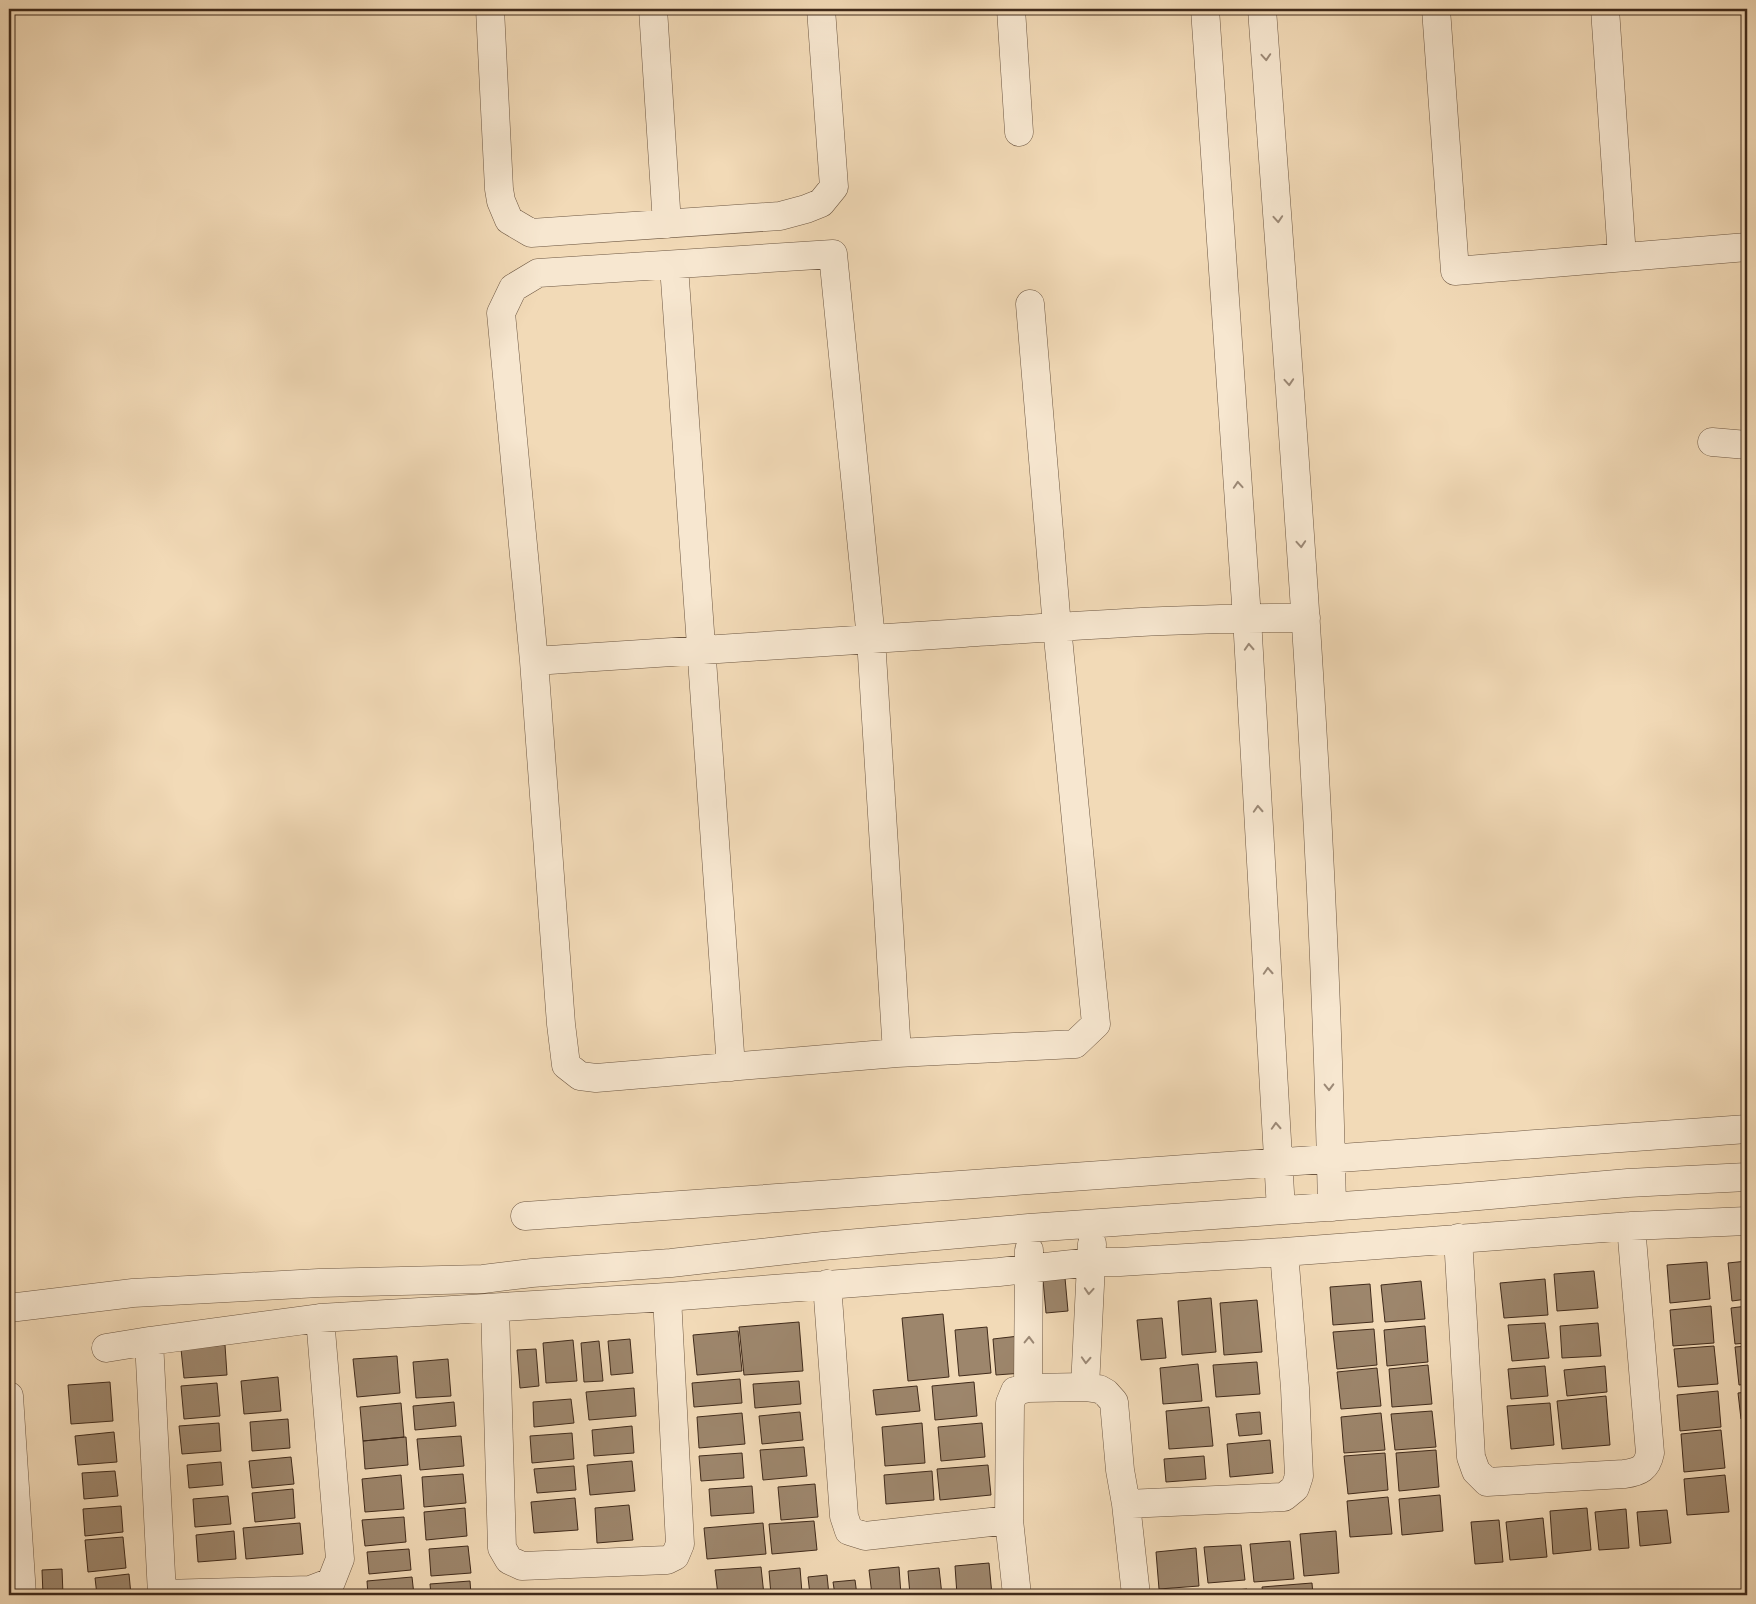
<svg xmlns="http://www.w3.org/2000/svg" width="1756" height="1604" font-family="'IM FELL English',serif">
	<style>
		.building { fill: #9d866c; stroke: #412b1b }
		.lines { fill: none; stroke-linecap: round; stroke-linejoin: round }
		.minor-casing { stroke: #6d5742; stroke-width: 29 }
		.minor { stroke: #f7e7d0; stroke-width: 28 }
		.oneway { stroke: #9c8976 }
	</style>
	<rect width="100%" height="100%" fill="#f2dab7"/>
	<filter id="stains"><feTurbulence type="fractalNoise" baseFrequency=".004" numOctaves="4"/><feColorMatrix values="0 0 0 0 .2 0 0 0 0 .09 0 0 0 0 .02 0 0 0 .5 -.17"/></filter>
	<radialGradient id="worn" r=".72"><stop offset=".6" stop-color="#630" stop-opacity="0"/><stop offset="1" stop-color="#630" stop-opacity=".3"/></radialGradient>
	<path class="building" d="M1747,1261V1299L1732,1301L1728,1263Z
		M1707,1262L1710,1299L1670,1303L1667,1265Z
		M1594,1271L1598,1308L1557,1311L1554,1274Z
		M1065,1278L1068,1311L1046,1313L1043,1280Z
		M1545,1279L1548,1315L1504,1318L1500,1283Z
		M1421,1281L1425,1319L1385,1322L1381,1285Z
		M1370,1284L1373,1322L1333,1325L1330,1287Z
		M1211,1298L1216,1352L1182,1355L1178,1301Z
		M1257,1300L1262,1352L1224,1355L1220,1303Z
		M1711,1306L1714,1343L1673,1346L1670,1310Z
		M1747,1306V1343L1735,1344L1731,1308Z
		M943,1314L949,1377L908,1381L902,1318Z
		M1162,1318L1166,1358L1141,1360L1137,1320Z
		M799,1322L803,1371L744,1375L739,1327Z
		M1545,1323L1549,1358L1512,1361L1508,1325Z
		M1598,1323L1601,1356L1562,1358L1560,1326Z
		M1425,1326L1428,1362L1387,1366L1384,1330Z
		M987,1327L991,1373L959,1376L955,1330Z
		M1374,1329L1377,1365L1337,1369L1333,1332Z
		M738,1331L742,1371L697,1375L693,1335Z
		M1019,1336L1023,1373L996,1375L993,1339Z
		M630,1339L633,1373L611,1375L608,1341Z
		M573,1340L577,1381L546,1383L543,1343Z
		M599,1341L603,1381L584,1382L581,1343Z
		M225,1345L227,1375L184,1378L181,1349Z
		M1714,1346L1718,1384L1678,1387L1674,1349Z
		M1747,1346V1384L1739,1385L1735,1347Z
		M536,1349L539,1386L520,1388L517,1350Z
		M397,1356L400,1393L357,1397L353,1359Z
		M448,1359L451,1396L416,1398L413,1362Z
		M1257,1362L1260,1394L1216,1397L1213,1365Z
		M1198,1364L1202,1401L1163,1404L1160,1368Z
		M1428,1365L1432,1404L1392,1407L1389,1369Z
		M1545,1366L1548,1396L1511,1399L1508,1369Z
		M1605,1366L1607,1392L1567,1396L1564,1370Z
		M1377,1368L1381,1406L1341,1409L1337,1372Z
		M278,1377L281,1411L244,1414L241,1381Z
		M740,1379L742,1403L694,1407L692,1383Z
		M799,1381L801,1404L755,1408L753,1384Z
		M110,1382L113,1421L71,1424L68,1385Z
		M974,1382L977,1416L935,1420L932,1386Z
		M217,1383L220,1416L184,1419L181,1386Z
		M917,1386L920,1411L876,1415L873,1390Z
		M634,1388L636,1416L589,1420L586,1392Z
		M1718,1391L1721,1427L1680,1431L1677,1395Z
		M1747,1392V1418L1741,1419L1738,1393Z
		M1606,1396L1610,1445L1562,1449L1557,1401Z
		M571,1399L574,1423L534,1427L533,1402Z
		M454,1402L456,1426L415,1430L413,1406Z
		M401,1403L404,1437L363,1441L360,1407Z
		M1550,1403L1554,1445L1511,1449L1507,1406Z
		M1209,1407L1213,1446L1169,1449L1166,1411Z
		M1432,1411L1436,1447L1395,1450L1391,1414Z
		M800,1412L803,1440L762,1444L759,1416Z
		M1260,1412L1262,1434L1239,1436L1236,1414Z
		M742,1413L745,1444L699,1448L697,1417Z
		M1381,1413L1385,1450L1344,1453L1341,1417Z
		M288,1419L290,1448L252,1451L250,1422Z
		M219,1423L221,1451L182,1454L179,1426Z
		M922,1423L925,1463L885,1466L882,1427Z
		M982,1423L985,1457L941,1461L938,1427Z
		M632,1426L634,1453L594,1456L592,1430Z
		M1747,1427V1460L1744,1428Z
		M1721,1430L1725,1468L1684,1472L1681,1434Z
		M114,1432L117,1462L78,1465L75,1436Z
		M572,1433L574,1459L532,1463L530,1436Z
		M461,1436L464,1466L420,1470L417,1439Z
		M406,1437L408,1465L365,1469L363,1441Z
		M1270,1440L1273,1473L1230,1477L1227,1444Z
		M804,1447L807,1476L763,1480L760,1450Z
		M1436,1450L1439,1487L1399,1491L1396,1453Z
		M742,1453L744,1478L701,1481L699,1456Z
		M1385,1453L1388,1490L1348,1494L1344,1456Z
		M1204,1456L1206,1479L1166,1482L1164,1459Z
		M291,1457L294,1484L252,1488L249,1461Z
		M632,1461L635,1491L590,1495L587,1465Z
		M221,1462L223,1485L189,1488L187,1465Z
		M988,1465L991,1495L940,1500L937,1469Z
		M574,1466L576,1490L537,1493L534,1469Z
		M115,1471L118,1496L84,1499L82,1473Z
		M932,1471L934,1500L886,1504L884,1475Z
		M463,1474L466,1503L424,1507L422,1477Z
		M401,1475L404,1509L365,1512L362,1479Z
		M1725,1475L1729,1512L1687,1515L1684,1479Z
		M815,1484L818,1517L781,1520L778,1487Z
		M752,1486L754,1513L711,1516L709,1489Z
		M293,1489L295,1518L255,1522L252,1493Z
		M1440,1495L1443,1531L1402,1535L1399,1499Z
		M228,1496L231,1524L195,1527L193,1499Z
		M1388,1497L1392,1534L1350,1537L1347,1501Z
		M575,1498L578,1530L534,1533L531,1502Z
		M629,1505L633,1540L597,1543L595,1508Z
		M121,1506L123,1532L85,1536L83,1509Z
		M465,1508L467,1536L426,1540L424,1512Z
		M1587,1508L1591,1550L1553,1554L1550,1511Z
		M1626,1509L1629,1548L1599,1550L1595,1512Z
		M1667,1510L1671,1543L1640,1546L1637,1512Z
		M404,1517L406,1542L365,1546L362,1520Z
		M1543,1518L1547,1557L1510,1560L1506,1522Z
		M1499,1520L1503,1562L1475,1564L1471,1522Z
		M814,1521L817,1550L772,1554L769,1524Z
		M300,1523L303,1554L246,1559L243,1528Z
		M763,1523L766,1554L707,1559L704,1528Z
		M234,1531L236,1559L198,1562L196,1535Z
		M1336,1531L1339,1573L1304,1576L1300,1534Z
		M123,1537L126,1568L88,1572L85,1540Z
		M1290,1541L1294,1579L1254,1582L1250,1544Z
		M1241,1545L1245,1580L1208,1583L1204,1547Z
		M468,1546L471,1573L431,1576L429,1549Z
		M1196,1548L1199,1586L1159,1589L1156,1552Z
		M409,1549L411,1570L369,1574L367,1552Z
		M989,1563L992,1595H957L955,1566Z
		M761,1567L764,1595H718L715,1570Z
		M899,1567L901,1595H872L869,1570Z
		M800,1568L802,1593L771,1595L769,1571Z
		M939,1568L942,1595H910L908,1571Z
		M62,1569L63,1595H43L42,1570Z
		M129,1574L131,1595H97L95,1578Z
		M827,1575L829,1595H810L808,1577Z
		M412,1577L414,1595H368L367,1581Z
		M855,1580L857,1595H835L833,1582Z
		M470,1581L471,1595H431L430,1584Z
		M1312,1583L1313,1595H1263L1262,1587Z
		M1247,1589L1248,1595H1215V1592Z"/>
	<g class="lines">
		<defs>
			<path id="minor" d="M490,9L499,189L501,201L509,220L531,233L780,216L806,209L821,203L834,187L821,9
				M653,9L667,224
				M1011,9L1019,132
				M1205,9L1247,618L1281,1210
				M1262,9C1291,408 1324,807 1332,1207
				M1436,9L1455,271L1747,247
				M1605,9L1622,257
				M674,266L731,1067
				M1030,304L1057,627L1096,1024L1075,1044L897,1053L871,639L833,254L538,273L513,288L501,313L534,661C677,652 821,642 964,633C1078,626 1192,617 1306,618
				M1712,442L1747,445
				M534,661L561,1024L566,1065L580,1076L596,1078L897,1053
				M525,1216L1747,1129
				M1458,1238L1471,1457L1476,1471L1487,1482L1624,1474C1640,1472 1647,1468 1650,1453L1631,1226
				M827,1284L844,1516L849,1531L865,1536L1009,1520
				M9,1308L133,1293L319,1283L483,1279L532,1273L671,1263L823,1246L1029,1228L1456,1198L1628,1183L1747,1177
				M495,1308L502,1548L509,1560L522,1566L667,1560L675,1556L680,1544L667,1297
				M149,1341L162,1594L310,1590L331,1582L340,1559L320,1318
				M106,1348L149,1341L320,1318L667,1297L999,1272L1091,1262H1120L1284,1252L1631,1226L1747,1221
				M1085,1387L1092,1244
				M1028,1388L1029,1250
				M9,1396L22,1595
				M1126,1504L1284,1497L1295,1488L1299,1476L1295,1388L1284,1252
				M1017,1595L1009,1520L1010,1403L1015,1391L1028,1388L1085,1387L1099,1389L1106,1393L1114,1402L1120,1470L1126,1504L1136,1595"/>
		</defs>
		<use href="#minor" class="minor-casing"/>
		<use href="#minor" class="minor"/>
	</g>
	<defs><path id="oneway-chevron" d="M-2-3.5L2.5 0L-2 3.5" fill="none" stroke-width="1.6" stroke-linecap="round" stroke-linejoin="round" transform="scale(1.25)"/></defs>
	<g class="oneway">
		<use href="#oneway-chevron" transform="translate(1266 57) rotate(86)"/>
		<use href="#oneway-chevron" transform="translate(1278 219) rotate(86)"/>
		<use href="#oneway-chevron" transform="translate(1289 382) rotate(86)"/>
		<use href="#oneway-chevron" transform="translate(1238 485) rotate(-94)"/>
		<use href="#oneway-chevron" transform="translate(1301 544) rotate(86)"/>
		<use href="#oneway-chevron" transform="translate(1249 647) rotate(-93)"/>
		<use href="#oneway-chevron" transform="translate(1258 809) rotate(-93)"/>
		<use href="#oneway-chevron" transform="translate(1268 971) rotate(-93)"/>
		<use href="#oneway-chevron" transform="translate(1329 1087) rotate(89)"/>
		<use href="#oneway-chevron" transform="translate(1276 1126) rotate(-93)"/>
		<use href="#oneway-chevron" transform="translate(1089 1291) rotate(94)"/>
		<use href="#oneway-chevron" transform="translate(1029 1340) rotate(-89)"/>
		<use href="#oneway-chevron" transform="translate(1086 1360) rotate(93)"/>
	</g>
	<rect width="1756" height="1604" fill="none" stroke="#f2dab7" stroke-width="30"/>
	<rect x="10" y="10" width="1736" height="1584" fill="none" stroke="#412b1b" stroke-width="2.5"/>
	<rect x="15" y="15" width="1726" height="1574" fill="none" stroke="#412b1b"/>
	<rect width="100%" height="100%" filter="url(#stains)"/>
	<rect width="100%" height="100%" fill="url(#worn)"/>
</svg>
